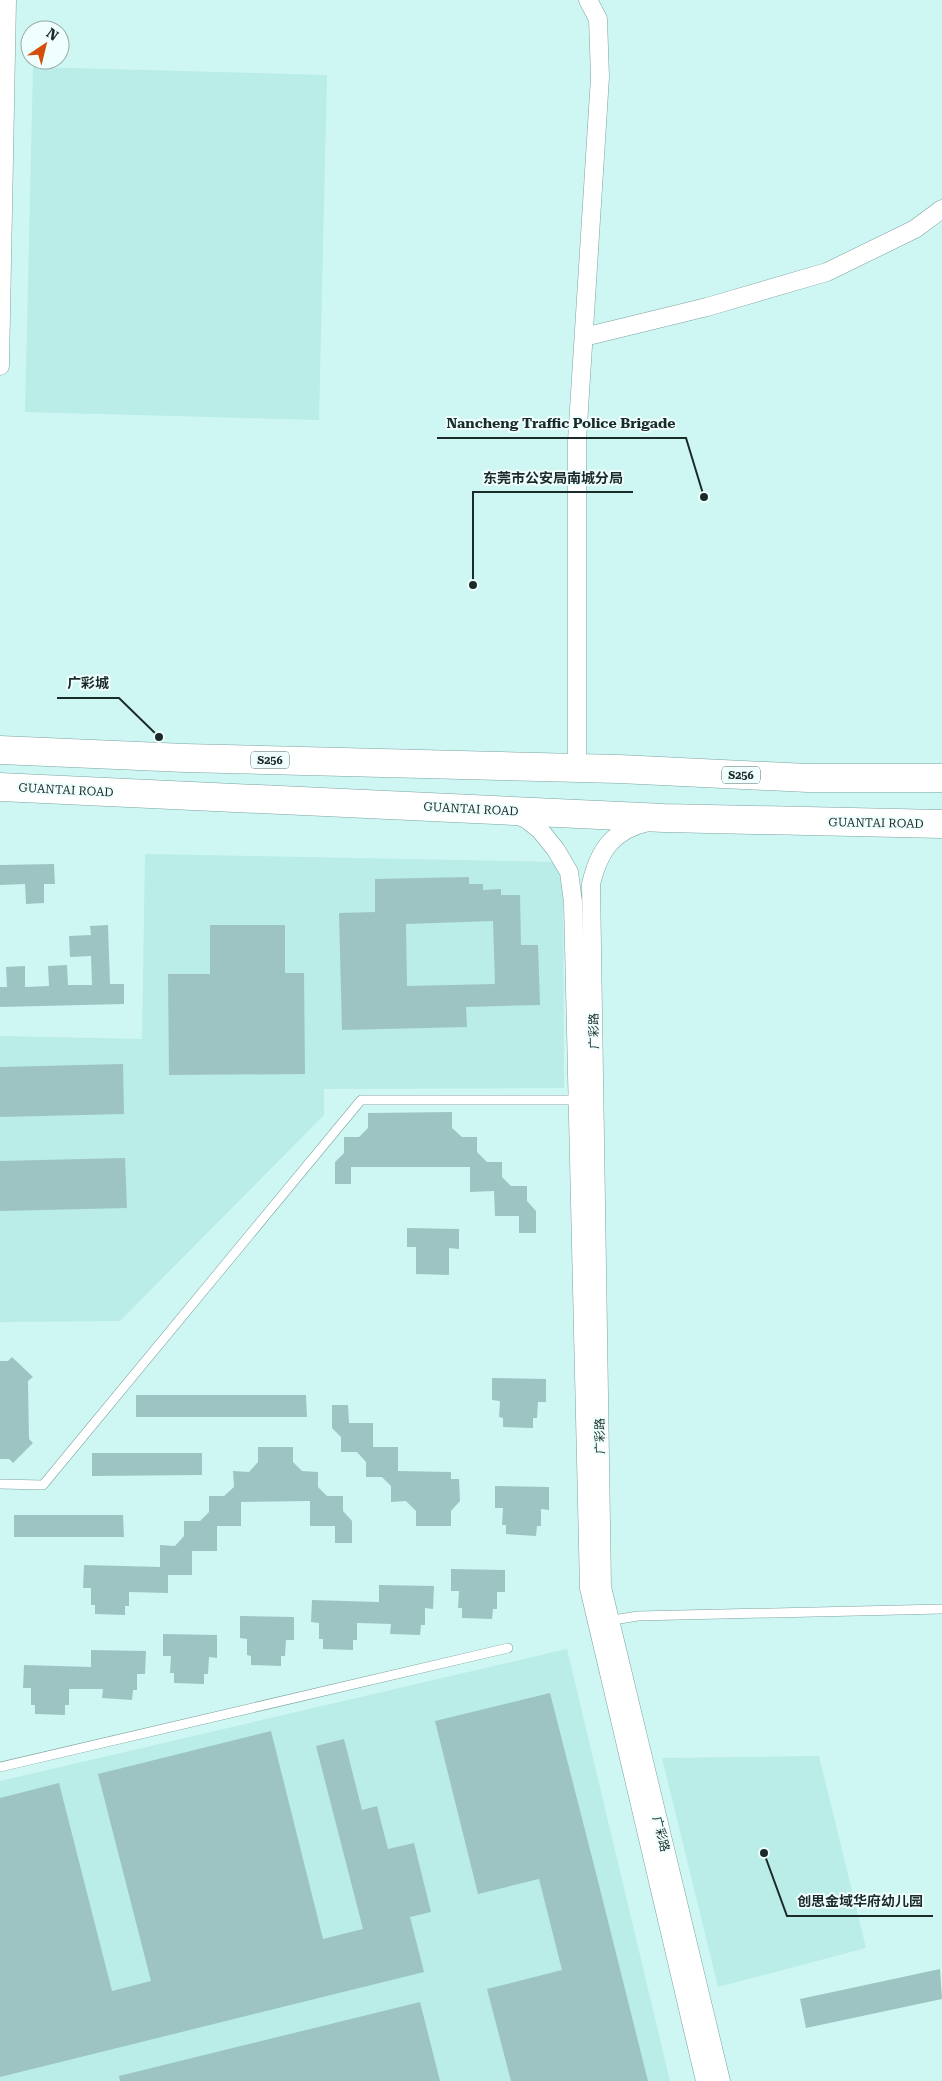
<svg xmlns="http://www.w3.org/2000/svg" width="942" height="2081" font-family="'Roboto Serif','Noto Sans SC',serif">
	<style>
		.built { fill: #baece8 }
		.building { fill: #9dc4c2; fill-rule: evenodd }
		.lines { fill: none; stroke-linecap: round; stroke-linejoin: round }
		.service-casing { stroke: #7ca3a0; stroke-width: 10 }
		.minor-casing { stroke: #7ca3a0; stroke-width: 19 }
		.primary-casing { stroke: #7ca3a0; stroke-width: 29 }
		.service { stroke: #fff; stroke-width: 9 }
		.minor { stroke: #fff; stroke-width: 18 }
		.primary { stroke: #fff; stroke-width: 28 }
		.labels { text-anchor: middle; stroke-width: 4; stroke-linejoin: round; paint-order: stroke }
		.shield { fill: #eefffd; stroke: #5a6b69; stroke-width: 1 }
		.shield-label { font-size: 11px; font-weight: bold; fill: #1b2b2a }
		.street-label { font-size: 12px; fill: #1b2b2a; stroke: #eefffd }
		.leader { fill: none; stroke: #1b2b2a; stroke-width: 2 }
		.callout-dot { fill: #1b2b2a; stroke: #eefffd; stroke-width: 2 }
		.callout-label { font-size: 14px; text-anchor: middle; font-weight: bold; fill: #1b2b2a; stroke: #eefffd; stroke-width: 4; stroke-linejoin: round; paint-order: stroke }
	</style>
	<rect width="100%" height="100%" fill="#cef7f4"/>
	<path class="built" d="M33,67L327,75L319,420L25,412Z
		M145,854L563,862L564,1088L324,1089V1115L120,1321L0,1322V1036L142,1039Z
		M567,1649L670,2081H0V1781Z
		M819,1756L866,1948L718,1987L662,1758Z"/>
	<path class="building" d="M54,864L55,884H44V903L26,904L25,884L0,885V865Z
		M469,877V884H483V890L501,889V895H520L521,945H538L540,1005L466,1007L467,1027L342,1030L339,913L375,912V879ZM493,921L495,984L407,986L406,924Z
		M108,925L110,984H124V1004L0,1007V987H7L6,967L25,966V987L49,986L48,966L67,965L68,985H92L91,956L70,957L69,936L91,935L90,926Z
		M210,925H285V973H304L305,1074L169,1075L168,974H210Z
		M123,1064L124,1114L0,1117V1067Z
		M452,1112V1128L462,1137H477V1152L487,1162H502V1177L511,1186H527V1201L536,1211V1233H519V1216H495L494,1191L470,1192V1167H351V1184H335V1162L344,1153V1137H359L368,1128V1113Z
		M125,1158L127,1208L0,1211V1161Z
		M407,1228L459,1229V1249L449,1248V1275L416,1274V1247H407Z
		M12,1357L33,1377L28,1381L29,1439L33,1443L13,1463L9,1459H0V1361H8Z
		M492,1378L546,1379V1402H538L537,1418H533V1428L503,1427V1418L499,1417L500,1401L492,1400Z
		M136,1395H306L307,1417H136Z
		M332,1405H348L349,1423H373V1447H398V1471L451,1472V1479H459L460,1501L451,1511V1526H416V1511L406,1501L391,1502V1486L382,1477H366V1462L357,1452H341V1437L332,1428Z
		M258,1447H293V1462L302,1471L318,1472V1487L327,1496H343V1511L352,1521V1543H335V1526H310V1501L241,1502V1526H217V1551H192V1575H168V1593L129,1592V1606H125V1615L95,1614V1605H91V1588H83L84,1565L160,1567V1545L175,1546L184,1536V1521H200L209,1512V1496H224L234,1487L233,1471L249,1472L258,1462Z
		M92,1453H202V1475L92,1476Z
		M495,1486L549,1487V1510L541,1509V1526H537L536,1536L506,1534V1525H502L503,1508H495Z
		M14,1515H123L124,1537H14Z
		M451,1569L505,1570V1592H497V1609H493L492,1619L462,1618V1608H458L459,1591H451Z
		M379,1585L434,1586L433,1609L425,1608V1625H421L420,1635L390,1634L391,1624L357,1623V1640H353V1650L323,1649V1639H319V1623L311,1622L312,1600L379,1602Z
		M240,1616L294,1617V1640H286L285,1656H281V1666L251,1665V1656L247,1655V1639L240,1638Z
		M163,1634L217,1635V1658L209,1657L208,1674H204V1684L174,1683V1673H170L171,1656H163Z
		M91,1650L146,1651L145,1674H137V1690H133L132,1700L102,1698L103,1689H69V1705H65V1715L35,1714V1705H31V1688H23L24,1665L91,1667Z
		M550,1693L598,1881L648,2081H511L487,1989L562,1970L539,1879L478,1894L435,1721Z
		M271,1731L323,1939L363,1929L316,1746L344,1739L362,1810L377,1806L388,1849L414,1843L431,1912L410,1917L424,1972L0,2077V1798L59,1783L112,1991L151,1981L98,1774Z
		M940,1969L942,1999L806,2028L800,1999Z
		M420,2002L440,2081H120L119,2076Z"/>
	<g class="lines">
		<defs>
			<path id="service" d="M0,1484L43,1485L361,1100H581
				M607,1621L638,1616L942,1609
				M0,1767L508,1648"/>
			<path id="minor" d="M584,337L707,307L827,272L915,229L942,209
				M0,366L7,0
				M577,768V441L600,77L598,19L588,0
				M514,814L526,819L540,830L556,850L569,872L573,902L589,1588L705,2081
				M648,822C613,830 599,850 591,884L602,1587L721,2081"/>
			<path id="primary" d="M0,750L185,758L619,769L808,778H942
				M0,787L664,818L942,824"/>
		</defs>
		<use href="#service" class="service-casing"/>
		<use href="#minor" class="minor-casing"/>
		<use href="#primary" class="primary-casing"/>
		<use href="#service" class="service"/>
		<use href="#minor" class="minor"/>
		<use href="#primary" class="primary"/>
	</g>
	<g class="labels">
		<g class="shield">
			<rect x="251" y="751.5" width="38" height="17" rx="4"/>
			<rect x="722" y="766.5" width="38" height="17" rx="4"/>
		</g>
		<g class="shield-label">
			<text x="270" y="764">S256</text>
			<text x="741" y="779">S256</text>
		</g>
		<g class="street-label">
			<text transform="translate(66 790) rotate(3)" y="4">GUANTAI ROAD</text>
			<text transform="translate(471 809) rotate(3)" y="4">GUANTAI ROAD</text>
			<text transform="translate(876 823) rotate(1)" y="4">GUANTAI ROAD</text>
			<text transform="translate(594 1031) rotate(-91)" y="4">广彩路</text>
			<text transform="translate(600 1436) rotate(-91)" y="4">广彩路</text>
			<text transform="translate(661 1834) rotate(76)" y="4">广彩路</text>
		</g>
	</g>
	<path class="leader" d="M704 497L686 438H437M473 585L473 492H633M159 737L119 698H57M764 1853L787 1916H933"/>
	<g class="callout-dot">
		<circle cx="704" cy="497" r="5"/>
		<circle cx="473" cy="585" r="5"/>
		<circle cx="159" cy="737" r="5"/>
		<circle cx="764" cy="1853" r="5"/>
	</g>
	<g class="callout-label">
		<text x="561" y="428">Nancheng Traffic Police Brigade</text>
		<text x="553" y="483">东莞市公安局南城分局</text>
		<text x="88" y="688">广彩城</text>
		<text x="860" y="1906">创思金域华府幼儿园</text>
	</g>
	<g transform="translate(45 45) rotate(35)"><circle r="24" fill="#eefffd" stroke="#9aaaa9"/>
	<path d="M0-4L9 19L0 12L-9 19Z" fill="#d44f09"/>
	<text y="-8" font-size="14" font-weight="bold" text-anchor="middle" fill="#1b2b2a">N</text>
	</g>
</svg>
